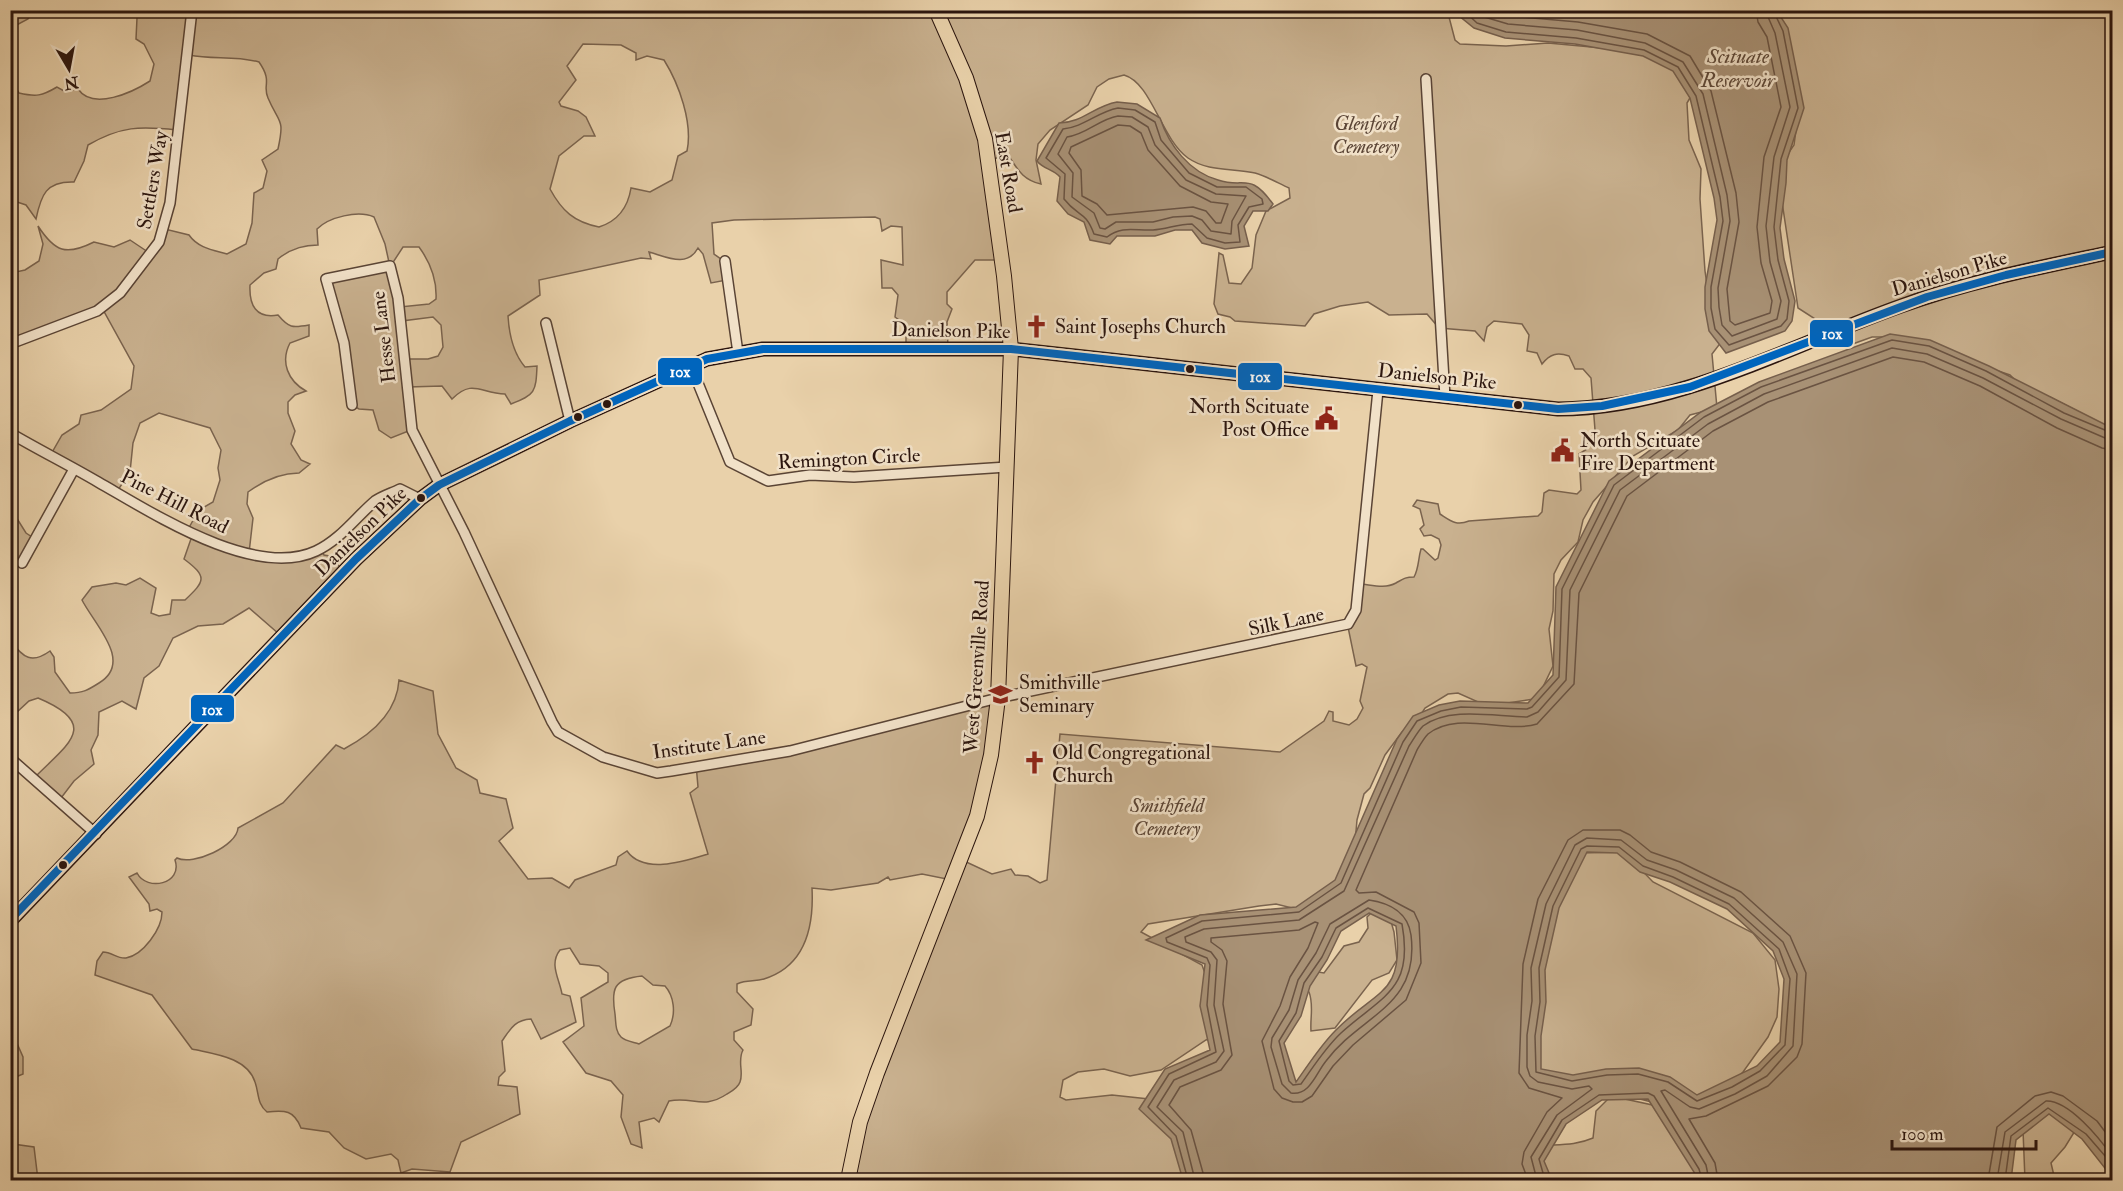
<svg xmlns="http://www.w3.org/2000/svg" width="2123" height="1191" font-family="'IM FELL Double Pica',serif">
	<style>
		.green { fill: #c9b18f; stroke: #7a634e; stroke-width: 1.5; fill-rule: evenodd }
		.water { fill: #a89175; stroke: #765f4c; stroke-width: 1.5; fill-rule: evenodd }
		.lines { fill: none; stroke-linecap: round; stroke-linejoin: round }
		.shore { stroke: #6a5342; stroke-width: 1.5 }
		.minor-casing { stroke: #5a4435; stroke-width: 12 }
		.secondary-casing { stroke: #2b150e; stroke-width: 15 }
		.primary-casing { stroke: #2b150e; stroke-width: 16 }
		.minor { stroke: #f1e1c8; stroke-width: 9 }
		.secondary { stroke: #f1e1c8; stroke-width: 12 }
		.primary { stroke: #e9d1aa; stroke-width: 14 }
		.bus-1-casing { stroke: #f1e1c8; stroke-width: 12 }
		.bus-1 { stroke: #0065bd; stroke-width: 8 }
		.bus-dot { fill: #2b150e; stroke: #f1e1c8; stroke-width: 2 }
		.labels { text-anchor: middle; stroke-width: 5; stroke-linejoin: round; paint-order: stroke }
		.park-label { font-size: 20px; font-style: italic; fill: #5a4435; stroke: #f1e1c8 }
		.street-label { font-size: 20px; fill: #2b150e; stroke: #f1e1c8 }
		.poi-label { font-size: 20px; fill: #2b150e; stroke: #f1e1c8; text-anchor: start }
		.water-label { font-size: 21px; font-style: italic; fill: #5d4737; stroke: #f1e1c8 }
		.line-badge { stroke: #f1e1c8; stroke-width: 2 }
		.badge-label { font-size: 16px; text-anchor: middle; font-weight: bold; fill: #fff }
	</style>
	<rect width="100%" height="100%" fill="#e9d1aa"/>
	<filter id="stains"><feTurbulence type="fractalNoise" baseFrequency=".00333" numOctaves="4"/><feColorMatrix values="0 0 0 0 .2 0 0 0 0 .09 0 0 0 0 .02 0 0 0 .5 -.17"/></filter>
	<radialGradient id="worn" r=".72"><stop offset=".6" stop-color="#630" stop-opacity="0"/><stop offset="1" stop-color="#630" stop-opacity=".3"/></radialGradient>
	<path class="green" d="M11,10H33V11L28,19L11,28Z
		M132,10H1439L1449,17L1455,40L1460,44L1506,46L1548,43L1667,54L1694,91L1687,103L1689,140L1701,169L1700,199L1705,271L1712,320L1722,341L1712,354L1717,408L1690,415L1678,430L1633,456L1593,502L1583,520L1578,542L1561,560L1554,574L1553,611L1549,629L1553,666L1541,691L1534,699L1487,706L1458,693L1448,694L1425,708L1418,719L1402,732L1385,755L1370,788L1364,794L1357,820L1354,854L1334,883L1296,909L1276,904L1259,906L1148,924L1141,932L1202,965L1226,1032L1206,1040L1161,1070L1130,1076L1104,1069L1078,1072L1063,1080L1060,1097L1066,1100L1112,1095L1149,1099L1209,1180H847L850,1164L952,880L922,874L890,880L888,877L878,883L831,890L812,888C814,927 806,966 764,979C754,982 747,979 737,984V992L753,1009L751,1025L734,1032V1040L743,1050C737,1061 744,1072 740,1082C738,1088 732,1091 727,1094C703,1110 693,1096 669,1101L659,1122L654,1118L639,1122L642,1148L631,1144L621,1117L623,1095L611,1081L586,1073L563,1042L584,1026L581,998L608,982V973L599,966L580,964L570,948L560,950C549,964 559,978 562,994L570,996L576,1022L541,1039L531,1019C515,1020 511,1028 502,1041L505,1071L499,1077L498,1085L517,1087L520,1114L461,1142L450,1172L412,1169L401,1173L398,1160L391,1154L366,1159L344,1148L329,1132L301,1128C294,1110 285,1110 267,1112C257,1104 259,1093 255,1082C247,1057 214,1054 192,1049L152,995L95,975L97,961L103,952C112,952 117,959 126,958C143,955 162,929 162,912L157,909L150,911L149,904L129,877L137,873C147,892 183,884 175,860L177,858C193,866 237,846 238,828L283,803L336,745L344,749C372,734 397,713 399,680L433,691L438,734L456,768L477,780L480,793L506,799L513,828L499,841L528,879L552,878L569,888L575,880L616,865L618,857L627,851C644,875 685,861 708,854L690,793L698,787L696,764L807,743L997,700L962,860L992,874L1011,869L1015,875L1028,876L1040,883L1047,880L1060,734L1280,752L1324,721L1329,711L1333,712V721L1349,725L1357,719L1363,708L1360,701L1367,667L1362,664L1356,666L1348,627L1361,584C1372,585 1385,589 1396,583C1403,579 1405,577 1414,577C1419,568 1418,559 1421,549H1423L1435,560L1438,558L1441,545L1439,539L1431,535L1424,536L1420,529L1424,525L1420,509L1413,506L1417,500L1438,504L1440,514C1451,521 1456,526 1469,521L1538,516L1542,512L1544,493L1549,490L1577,494L1581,490L1579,454L1587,449L1588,435L1595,430L1591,378L1583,369H1575L1569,356C1557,352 1550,354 1542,364L1537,353L1527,351L1529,335L1522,324L1494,321L1487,327L1484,341L1475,331L1439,328L1427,314L1389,315L1368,302L1340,306L1314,314L1305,326L1235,321L1230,317L1218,314L1214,304L1219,253L1223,255L1229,283L1241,284L1252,268L1256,235L1266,211L1290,198L1289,188C1278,183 1266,176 1255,173C1233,168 1208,172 1188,158C1161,139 1152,83 1124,75L1109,79L1097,87L1088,105L1050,130L1038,144L1036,160L1041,184C1023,180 1018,170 1008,155L989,160L1001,260H975L947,292V304L952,309L947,322L948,348H906V325L895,317L898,295L892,288H882L881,260L903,265L902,227L891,226L882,231L880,219L875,217L734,220L712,223L714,254L725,262L727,280L711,283L703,254L698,248C687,268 667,257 649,252L651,259L641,258L539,280L540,295L508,316C509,333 513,353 525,367L537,366C536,392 535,395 511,404L505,394C481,394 473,378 452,399L442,386L408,387L411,430L391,438L379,430L373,410L359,409L352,405L327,280L389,266L400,307L429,304L436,299C437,280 430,262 419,247H403L390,267L385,244L374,217C358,210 329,217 317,229L318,245C303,245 290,249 278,259L276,269L264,273L250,285C249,305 256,319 278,315C289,328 292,328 309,325V336L290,343C280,362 288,381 306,391L295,395L288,402V413L295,431L291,444L301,460L310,464L299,473C280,473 263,481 248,492L247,504L253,518L249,553L267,557L321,550L324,555L335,557V562L341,568L279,634L249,608L223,624L198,626L173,638L159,666L144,678L136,709L122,701L99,712L98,735L91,750L94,764L74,781L58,802L33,779C66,745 103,725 38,698L29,701L17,712L11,708V641C23,658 32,664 50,651L54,657L55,672L70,693C83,693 88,690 99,683C134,662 94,624 82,600L92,587L116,583L126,585L140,578L156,588L151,613L159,616L170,614L172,600H185C205,581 208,577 184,559L192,536L187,531L199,510L213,502L220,480L218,468L221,450L210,428L159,413L140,423L133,443L130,472L116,493L50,456L62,435L79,424L81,415L101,410L131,389L134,366L102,308L11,344V273L25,270L39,261L43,244L38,226C55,252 66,256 94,242L114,247L130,240L151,254L165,229L189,235C198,248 213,250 227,254L246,244L252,223L254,193L263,188L267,171L262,160L278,149C285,117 279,124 268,98C262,85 273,82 259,62C234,55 213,60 189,55L177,130C140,126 121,126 88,145L84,161L74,182C46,181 41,195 36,219L26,205L11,200L10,78L19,93C36,97 42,96 57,87L64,91L78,89C93,111 133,92 150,81L154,64L144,44L136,39L137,18ZM583,44L621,45L636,53V60L647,56L664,60C679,84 693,123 687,151L678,156L672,180L650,192L631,188C628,207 618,221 599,227C574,222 562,211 550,189L559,156L584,136H595L586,117L578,111L561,106L559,102L576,80L567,66ZM433,317L441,325L443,347L438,356L428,359H405L402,321ZM642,976L653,985L665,986C674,996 676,1013 670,1026L639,1044C633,1042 625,1041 621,1037C615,1031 616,1022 615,1014C611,989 613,979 642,976Z
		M1763,11H2112V448L2079,412L2050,397L2027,392L2010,375L1897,337H1872L1847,346L1837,333L1798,308L1781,195L1785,158L1794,145L1796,130Z
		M11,509L26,533L32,537L11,573Z
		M1624,852L1653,882L1753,933L1775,960L1779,989L1777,1017L1768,1037L1743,1072L1731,1085L1705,1101L1663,1105L1640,1099L1533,1091L1535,961L1581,853Z
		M1373,911H1388L1394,932L1397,960L1389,973L1372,980L1335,1028L1311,1031C1310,1017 1314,1005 1309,992L1303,989L1312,971L1324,973L1344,946L1359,942L1368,928L1367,917Z
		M16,1041L23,1057V1074L11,1079V1045Z
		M1611,1096L1657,1106L1701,1180H1518L1537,1146C1557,1144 1575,1146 1593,1138L1596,1111Z
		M2039,1113H2069L2078,1126L2065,1147L2051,1163L2055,1180H2025L2023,1130Z
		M10,1117L13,1144L34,1147L38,1180H11Z"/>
	<path class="water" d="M1453,11H1777L1788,28L1804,108L1787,160L1786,183L1780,228L1784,259L1795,301L1792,321L1785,331L1726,353L1709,331L1705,309V287L1717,220L1714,198L1690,98L1673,71L1643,56L1575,44L1505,38L1474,28Z
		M1117,102L1137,104L1160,118C1169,145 1189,172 1218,180C1245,189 1249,171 1273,204L1268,211H1253L1244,226L1249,246L1225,249L1202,243L1192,230H1175L1155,236H1117L1110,244L1090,240L1084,222L1068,214L1057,201L1060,177C1053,169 1043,169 1037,161L1059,123C1082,123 1094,106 1117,102Z
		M1890,334L1930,340L1989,366L2112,428V1169L2108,1172L2082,1139L2049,1114L2016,1140L2011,1180H1696L1694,1172L1648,1099L1602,1100L1566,1124L1544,1161L1552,1180H1183L1171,1139L1139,1109L1165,1069L1210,1050L1200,1006L1205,964L1146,940L1200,915L1296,907L1335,880L1397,739L1413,716L1439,705L1460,701L1528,703L1553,675L1556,587L1609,481L1701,412L1759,382ZM1587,852L1617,853L1640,872L1670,882L1727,909L1773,951L1784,979L1780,1042L1757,1066L1697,1095L1670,1077L1639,1068L1606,1069L1573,1075L1541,1069V1036L1546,1002L1545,970L1559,908ZM1369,913L1396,926C1405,996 1376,989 1336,1030C1320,1046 1309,1064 1296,1082L1284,1043L1301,1016L1310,986L1327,960L1341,931Z"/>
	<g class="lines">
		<path class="shore" d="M1463,10L1477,23L1506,32L1576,38L1644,50L1678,67L1696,96L1720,197L1723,221L1711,287V308L1715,329L1729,345L1781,326L1787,319L1789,301L1778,260L1774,227L1781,159L1798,108L1783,31L1773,10
			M1474,10L1481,16L1508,24L1577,30L1645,43L1683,62L1703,94L1727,195L1730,221L1718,288L1719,307L1722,325L1732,336L1777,319L1781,301L1770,262L1766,226L1774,157L1790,107L1775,33L1765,10
			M1493,10L1509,16L1578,22L1647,34L1690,56L1711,91L1736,193L1739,222L1727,289L1730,321L1735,325L1770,313L1772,301L1761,263L1757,227L1764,157L1781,107L1767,37L1758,22L1756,10
			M1118,108L1135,110L1155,122L1161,140L1189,173L1217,187H1246L1262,199L1263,204L1249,207L1238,225L1240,242L1225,243L1207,238L1192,224C1178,224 1167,229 1153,230C1136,231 1122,225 1107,237L1094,234C1085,210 1078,217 1064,199L1065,174L1046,158L1063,129C1084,127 1097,112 1118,108Z
			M1118,116L1132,117L1148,127L1155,145L1186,180L1216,194L1246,196L1232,221L1231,234L1211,231L1202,220L1192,216L1173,217L1153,222H1116L1105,229L1100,228L1094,213L1072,197L1073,173L1058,154L1067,137C1086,135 1099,119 1118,116Z
			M1118,125L1130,126L1141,133L1148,150L1180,186L1211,202L1228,204L1221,223H1216L1206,211L1193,207L1107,215L1097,204L1082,196L1081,170L1069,153L1071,147Z
			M1587,846L1619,847L1643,866L1673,877L1729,904L1779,949L1790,979L1785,1045L1760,1071L1732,1087L1697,1101L1668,1082L1638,1074L1607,1075L1572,1081L1536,1072L1535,1036L1540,1002L1539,968L1553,906L1581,849Z
			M1369,900C1390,903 1408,913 1411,935C1420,1007 1361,1014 1326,1061C1316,1073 1310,1096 1291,1093L1282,1084L1271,1047L1272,1038L1289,1010L1298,980L1316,953L1330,924Z
			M1368,908L1402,924C1414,990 1383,995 1341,1033C1325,1048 1314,1066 1301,1084L1293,1085L1289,1081L1279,1041L1296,1013L1304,983L1322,957L1336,928Z
			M1188,1180L1176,1136L1148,1107L1169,1074L1216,1052L1207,1005L1210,965L1207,958L1167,942L1166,938L1202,921L1299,912L1341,883L1403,742L1417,721L1441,711L1461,707L1527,709L1532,707L1559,677L1562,589L1614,485L1704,417L1761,387L1892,340L1929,346L1986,371L2064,413L2112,433
			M1195,1180L1183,1132L1157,1107L1174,1080L1216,1062L1224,1051L1214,1005L1217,960L1211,952L1186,942L1185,937L1204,929L1299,920L1344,891L1409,746C1413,740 1418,731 1423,726C1451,706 1496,717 1527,717L1538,712L1566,680L1570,590L1620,490L1708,424L1764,394L1892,348L1927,354L1983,378L2061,419L2112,441
			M1205,1180L1191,1130L1169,1105L1180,1087L1221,1070L1232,1055L1223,1004L1227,961L1222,950L1211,942V938L1299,930L1315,922L1318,923L1308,948L1290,977L1280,1006L1262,1041L1274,1089L1282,1098L1293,1102H1302L1312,1096L1333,1066L1353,1045L1406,1000L1421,963L1419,923L1414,912L1376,892L1359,893L1356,890L1417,750C1420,745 1424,738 1428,734C1458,710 1504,734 1537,724L1574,684L1579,593L1627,496L1713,431L1768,402L1893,357L1924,362L1980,386L2057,428L2102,448L2112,450
			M1528,1180L1522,1164L1524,1152L1547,1112L1562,1098L1529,1088L1519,1073L1523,964L1538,899L1568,840L1583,830H1620L1630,835L1651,852L1680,862L1741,892L1790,936L1806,973L1802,1044L1797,1057L1768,1086L1706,1116L1689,1119L1715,1163L1718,1180
			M1537,1180L1531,1157L1557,1115L1592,1089L1589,1086L1572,1089L1538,1082L1530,1076L1527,1067V1035L1532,1001L1531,968L1546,904L1575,845L1587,838L1621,840L1647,860L1676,870L1734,898L1783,942L1797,974L1793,1046L1767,1076L1735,1094L1699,1109L1690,1107L1665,1090L1661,1091L1706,1165L1709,1180
			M1545,1180L1539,1159L1562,1120L1599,1095L1648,1093L1654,1096L1699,1169L1702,1180
			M1988,1180L1997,1127L2035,1096L2051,1092L2063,1096L2097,1121L2112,1141
			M1997,1180L2005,1132L2046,1101C2069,1100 2100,1139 2112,1156
			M2005,1180L2011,1136L2048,1108L2086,1134L2112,1164"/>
		<defs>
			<path id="minor" d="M1426,79L1445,397
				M725,261L738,353
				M546,323L570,421
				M10,344L97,311L120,293L159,242L170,203L192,10
				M691,366L730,462L768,481L810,475L854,477L1007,467
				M352,405L344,343L326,279L390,266L398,298L412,430L464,532L552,722L558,732L603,757L657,773L671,771L790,751L998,698L1348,624L1356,610L1378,390
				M10,433C39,450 69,465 98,482C151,512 254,580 316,551C340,540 356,517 375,501C382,496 392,493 400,489L420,499
				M22,563L74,469
				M10,758L96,834"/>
			<path id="secondary" d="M10,921L356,559L420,499L439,485L570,421L707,359L763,349H1011L1558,409C1677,409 1791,345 1901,306C1969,281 2042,267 2112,252"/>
			<path id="primary" d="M848,1180L860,1122L877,1073L977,816L991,755L998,698L1011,349L1004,276L985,139L966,78L936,10"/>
		</defs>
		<use href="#minor" class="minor-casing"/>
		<use href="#secondary" class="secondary-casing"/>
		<use href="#primary" class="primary-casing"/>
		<use href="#minor" class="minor"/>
		<use href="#secondary" class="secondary"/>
		<use href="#primary" class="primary"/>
		<defs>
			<path id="bus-1" d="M10,920L356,559L420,499L439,485L570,421L707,359L763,349H1011L1558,409L1602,406L1690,387L1927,297L2006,275L2112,252"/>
		</defs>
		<use href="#bus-1" class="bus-1-casing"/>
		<use href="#bus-1" class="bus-1"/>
	</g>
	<defs>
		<symbol id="church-bare" viewBox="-9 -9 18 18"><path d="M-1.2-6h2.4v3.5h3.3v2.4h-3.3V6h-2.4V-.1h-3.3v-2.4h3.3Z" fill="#8f2418" stroke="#f1e1c8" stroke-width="2.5" paint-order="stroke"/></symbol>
		<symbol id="civic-bare" viewBox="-9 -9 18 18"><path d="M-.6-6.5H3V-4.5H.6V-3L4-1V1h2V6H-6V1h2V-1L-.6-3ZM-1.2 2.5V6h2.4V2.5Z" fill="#8f2418" stroke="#f1e1c8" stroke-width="2.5" paint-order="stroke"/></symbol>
		<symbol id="school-bare" viewBox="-9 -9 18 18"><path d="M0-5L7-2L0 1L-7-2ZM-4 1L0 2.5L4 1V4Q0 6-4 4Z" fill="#8f2418" stroke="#f1e1c8" stroke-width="2.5" paint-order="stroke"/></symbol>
	</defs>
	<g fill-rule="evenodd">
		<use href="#church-bare" x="1020" y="310" width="33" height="33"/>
		<use href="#civic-bare" x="1310" y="402" width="33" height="33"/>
		<use href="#civic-bare" x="1546" y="434" width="33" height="33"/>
		<use href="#school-bare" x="984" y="678" width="33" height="33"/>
		<use href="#church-bare" x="1018" y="746" width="33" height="33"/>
	</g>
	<g class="bus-dot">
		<circle cx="1190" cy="369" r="5"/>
		<circle cx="607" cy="404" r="5"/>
		<circle cx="1518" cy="405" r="5"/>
		<circle cx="578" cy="417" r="5"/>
		<circle cx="421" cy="498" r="5"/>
		<circle cx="63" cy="865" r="5"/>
	</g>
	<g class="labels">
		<g class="park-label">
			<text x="1366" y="130">Glenford<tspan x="1366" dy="23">Cemetery</tspan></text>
			<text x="1167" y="812">Smithfield<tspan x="1167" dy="23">Cemetery</tspan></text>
		</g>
		<g class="street-label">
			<text transform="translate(1009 172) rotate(80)" y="7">East Road</text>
			<text transform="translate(152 180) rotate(-80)" y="7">Settlers Way</text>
			<text transform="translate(1949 273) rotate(-16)" y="7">Danielson Pike</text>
			<text transform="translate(951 330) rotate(1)" y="7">Danielson Pike</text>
			<text transform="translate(383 337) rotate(-97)" y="7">Hesse Lane</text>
			<text transform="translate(1437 376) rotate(6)" y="7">Danielson Pike</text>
			<text transform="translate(849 458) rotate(-3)" y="7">Remington Circle</text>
			<text transform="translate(175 501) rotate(27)" y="7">Pine Hill Road</text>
			<text transform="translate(360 531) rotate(-44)" y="7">Danielson Pike</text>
			<text transform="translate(1286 621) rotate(-12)" y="7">Silk Lane</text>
			<text transform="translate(976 667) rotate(-86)" y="7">West Greenville Road</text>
			<text transform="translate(709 744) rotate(-8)" y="7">Institute Lane</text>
		</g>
		<g class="poi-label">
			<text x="1055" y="333">Saint Josephs Church</text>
			<text x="1309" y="413" text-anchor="end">North Scituate<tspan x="1309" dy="23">Post Office</tspan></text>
			<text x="1580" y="447">North Scituate<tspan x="1580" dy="23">Fire Department</tspan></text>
			<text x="1019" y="689">Smithville<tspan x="1019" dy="23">Seminary</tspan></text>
			<text x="1052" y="759">Old Congregational<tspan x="1052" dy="23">Church</tspan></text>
		</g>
		<g class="water-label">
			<text x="1738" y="63">Scituate<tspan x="1738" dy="24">Reservoir</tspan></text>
		</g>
	</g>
	<g class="line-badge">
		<rect x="1809" y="319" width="45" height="29" rx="6" fill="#0065bd"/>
		<rect x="657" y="357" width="46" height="29" rx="6" fill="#0065bd"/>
		<rect x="1237" y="362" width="46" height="29" rx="6" fill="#0065bd"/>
		<rect x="190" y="694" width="45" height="29" rx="6" fill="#0065bd"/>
	</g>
	<g class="badge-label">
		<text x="1832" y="339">10x</text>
		<text x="680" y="377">10x</text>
		<text x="1260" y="382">10x</text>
		<text x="212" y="715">10x</text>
	</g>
	<rect width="2123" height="1191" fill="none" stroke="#e9d1aa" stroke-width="36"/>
	<rect x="12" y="12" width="2099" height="1167" fill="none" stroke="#2b150e" stroke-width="3"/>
	<rect x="18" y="18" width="2087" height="1155" fill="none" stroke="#2b150e" stroke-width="1.5"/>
	<g transform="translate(69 69) rotate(170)" stroke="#f1e1c8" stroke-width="4.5" paint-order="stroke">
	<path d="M0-4.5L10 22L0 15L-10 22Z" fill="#2b150e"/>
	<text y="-9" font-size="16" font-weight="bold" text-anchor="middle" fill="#2b150e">N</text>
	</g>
	<path d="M1892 1140v9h144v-9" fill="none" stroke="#2b150e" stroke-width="3"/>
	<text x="1901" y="1140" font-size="18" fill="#2b150e" stroke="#f1e1c8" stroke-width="4.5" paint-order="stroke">100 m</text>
	<rect width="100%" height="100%" filter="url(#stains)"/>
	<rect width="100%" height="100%" fill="url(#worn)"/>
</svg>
